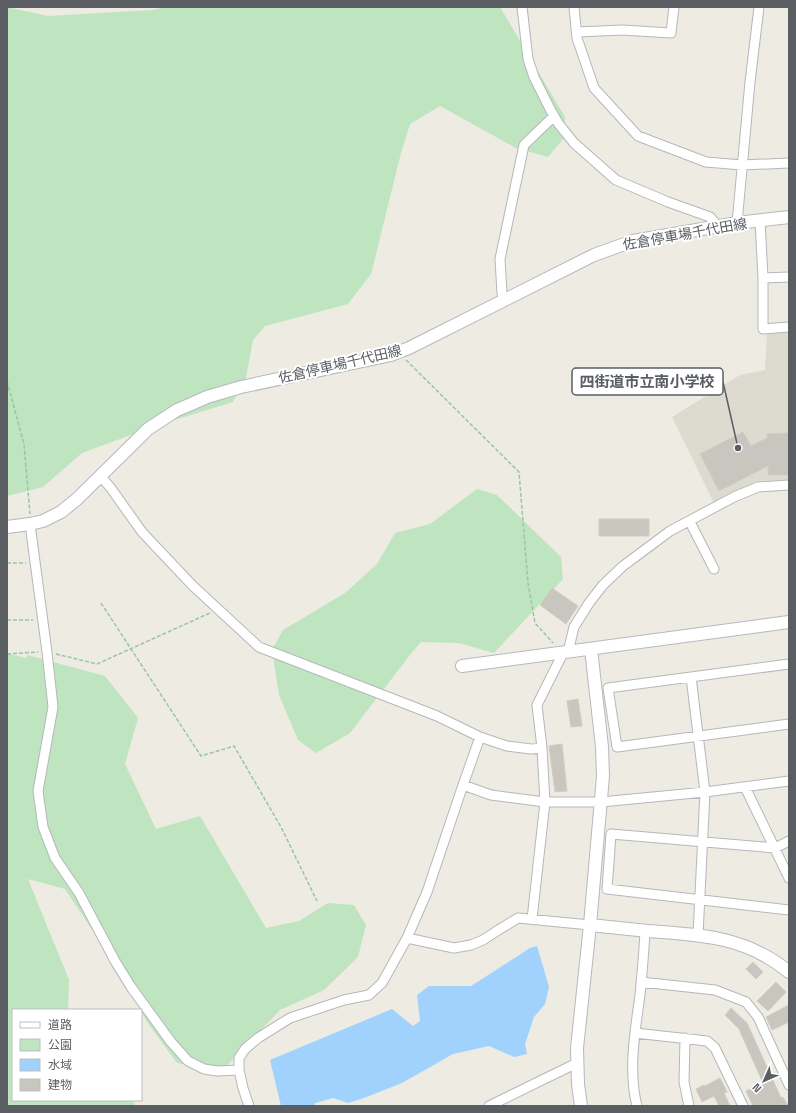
<svg xmlns="http://www.w3.org/2000/svg" width="796" height="1113" font-family="'Space Grotesk','Noto Sans JP',sans-serif">
	<style>
		.education { fill: #dddad0 }
		.green { fill: #bee5bf }
		.water { fill: #a1d2fe }
		.building { fill: #c8c6bf; stroke: #d2cdc0 }
		.lines { fill: none; stroke-linecap: round; stroke-linejoin: round }
		.street-casing { stroke: #b4b8bc; stroke-width: 11 }
		.secondary-casing { stroke: #b5b8be; stroke-width: 14 }
		.path { stroke: #97c5a6; stroke-width: 1.5; stroke-dasharray: 4 2; stroke-linecap: butt }
		.street { stroke: #fff; stroke-width: 9 }
		.secondary { stroke: #fff; stroke-width: 12 }
		.labels { text-anchor: middle; stroke-width: 4; stroke-linejoin: round; paint-order: stroke }
		.street-label { font-size: 14px; fill: #5a5e63; stroke: #fff }
		.leader { fill: none; stroke: #5a5e63; stroke-width: 1.5 }
		.callout-dot { fill: #5a5e63; stroke: #fff; stroke-width: 1.5 }
		.callout { fill: #fff; stroke: #5a5e63; stroke-width: 1.5 }
		.callout-label { font-size: 15px; text-anchor: middle; font-weight: bold; fill: #5a5e63 }
	</style>
	<rect width="100%" height="100%" fill="#edebe2"/>
	<path class="education" d="M789,331V480L757,481L714,503L672,417L740,375L765,370L767,332Z"/>
	<path class="green" d="M7,7L48,16L152,10L166,7H500L565,117L563,139L548,157L516,148L440,106L410,124L401,153L371,274L348,304L265,326L253,340L245,383L241,387L233,402L158,425L82,453L43,487L7,496Z
		M477,489L497,495L561,557L563,579L494,653L459,643L421,642L413,651L350,733L316,753L298,740L279,695L272,650L283,630L345,593L377,564L395,533L430,524Z
		M7,653L26,658L27,655L105,676L138,718L125,764L156,829L200,816L266,928L299,921L328,903L354,905L366,925L358,957L324,990L280,1010L222,1071L177,1063L147,1022L117,967L65,889L28,879L69,980L68,1010H13V1100H133L135,1106H7Z"/>
	<path class="water" d="M537,946L549,987L545,1004L534,1017L525,1044L527,1054L514,1057L489,1046L453,1054L402,1083L364,1098L348,1103L333,1098L315,1103L314,1106H281L270,1060L392,1009L413,1026L420,1021L417,995L429,986H471L530,948Z"/>
	<path class="building" d="M743,432L751,446L767,438V434L789,433V475H768V466L719,491L700,454Z
		M599,519H649V536H599Z
		M552,588L578,606L566,624L540,605Z
		M578,699L582,726L571,727L567,701Z
		M562,744L567,791L555,792L549,746Z
		M753,962L763,972L756,979L746,969Z
		M776,982L786,992L768,1011L757,1001Z
		M789,1005V1022L772,1030L766,1017Z
		M731,1008L747,1023L781,1098L783,1097L788,1106H753L746,1091L763,1083L739,1029L725,1015Z
		M720,1078L727,1092L724,1093L730,1106H719L714,1096L702,1102L696,1089L704,1085L705,1086Z"/>
	<g class="lines">
		<defs>
			<path id="street" d="M522,7L528,59L534,77L550,109L558,123L574,143L616,180L668,202L710,217L718,226
				M574,7L577,38L594,88L638,136L706,162L742,165L789,163
				M577,32L622,30L671,33L674,7
				M760,220L763,278V329L789,327
				M737,223L750,82L759,7
				M763,278L789,277
				M504,300L502,293L500,259L524,145L554,116
				M101,477L110,487L142,532L192,585L259,647L437,716L480,737L507,746L531,749L542,748
				M690,522L714,569
				M30,524L47,652L53,707L38,791L43,827L55,858L79,893L115,961L131,987L171,1042L188,1061L204,1069L217,1071L239,1070
				M568,652L574,627L589,603L603,585L623,566L658,540L670,531L734,497L758,487L789,485
				M789,664L608,688L617,747L789,724
				M691,677L705,792L698,935
				M463,785L491,795L545,802H601L705,792L789,781
				M745,787L789,878
				M789,841L775,848L611,834L607,889L789,910
				M532,919L545,802L542,748L537,705L563,653
				M407,938L454,948L471,945L483,940L500,929L518,918L590,925
				M641,982L715,990L746,1002L758,1017L789,1085
				M635,1033L707,1041L715,1048L743,1106
				M685,1038L684,1082L689,1106
				M249,1106L243,1088L239,1070V1058L245,1049L258,1038L290,1018L344,1000L369,995L382,983L407,938L427,892L463,785L480,737
				M489,1106L577,1063
				M637,1106C628,1071 635,1031 640,995C642,974 644,952 645,931"/>
			<path id="secondary" d="M7,527L30,524L43,521L61,512L77,499L148,429L177,410L189,405L207,397L241,387L391,355L409,348L594,255L633,241L737,223L789,217
				M462,666L789,622
				M590,925C609,927 628,929 648,931C701,935 745,936 789,972
				M581,1106L578,1084L577,1048L590,925L603,776L602,747L591,649"/>
		</defs>
		<use href="#street" class="street-casing"/>
		<use href="#secondary" class="secondary-casing"/>
		<path class="path" d="M406,360L519,472L528,583L535,623L553,643
			M7,381L24,444L30,514
			M7,563H26
			M101,603L201,756L234,746L281,827L317,901
			M7,620H33
			M7,654L38,652
			M56,654L97,664L210,613"/>
		<use href="#street" class="street"/>
		<use href="#secondary" class="secondary"/>
	</g>
	<g class="labels">
		<g class="street-label">
			<text transform="translate(685 234) rotate(-10)" y="5">佐倉停車場千代田線</text>
			<text transform="translate(340 364) rotate(-13)" y="5">佐倉停車場千代田線</text>
		</g>
	</g>
	<path class="leader" d="M738 448L723 382"/>
	<circle class="callout-dot" cx="738" cy="448" r="4"/>
	<rect class="callout" x="572" y="368" width="151" height="27" rx="4"/>
	<g class="callout-label">
		<text x="647" y="387">四街道市立南小学校</text>
	</g>
	<rect width="796" height="1113" fill="none" stroke="#5a5e63" stroke-width="16"/>
	<rect x="12" y="1009" width="130" height="92" fill="#ffffff" stroke="#bdbfc1"/>
	<rect x="20" y="1022" width="20" height="6" fill="#ffffff" stroke="#bdbfc1"/>
	<text x="48" y="1029" font-size="12" fill="#5a5e63">道路</text>
	<rect x="20" y="1039" width="20" height="12" fill="#bee5bf" stroke="#bdbfc1"/>
	<text x="48" y="1049" font-size="12" fill="#5a5e63">公園</text>
	<rect x="20" y="1059" width="20" height="12" fill="#a1d2fe" stroke="#bdbfc1"/>
	<text x="48" y="1069" font-size="12" fill="#5a5e63">水域</text>
	<rect x="20" y="1079" width="20" height="12" fill="#c8c6bf" stroke="#bdbfc1"/>
	<text x="48" y="1089" font-size="12" fill="#5a5e63">建物</text>
	<g transform="translate(764 1081) rotate(225)" stroke="#ffffff" stroke-width="3" paint-order="stroke">
	<path d="M0-3L7 15L0 10L-7 15Z" fill="#5a5e63"/>
	<text y="-6" font-size="11" font-weight="bold" text-anchor="middle" fill="#5a5e63">N</text>
	</g>
</svg>
